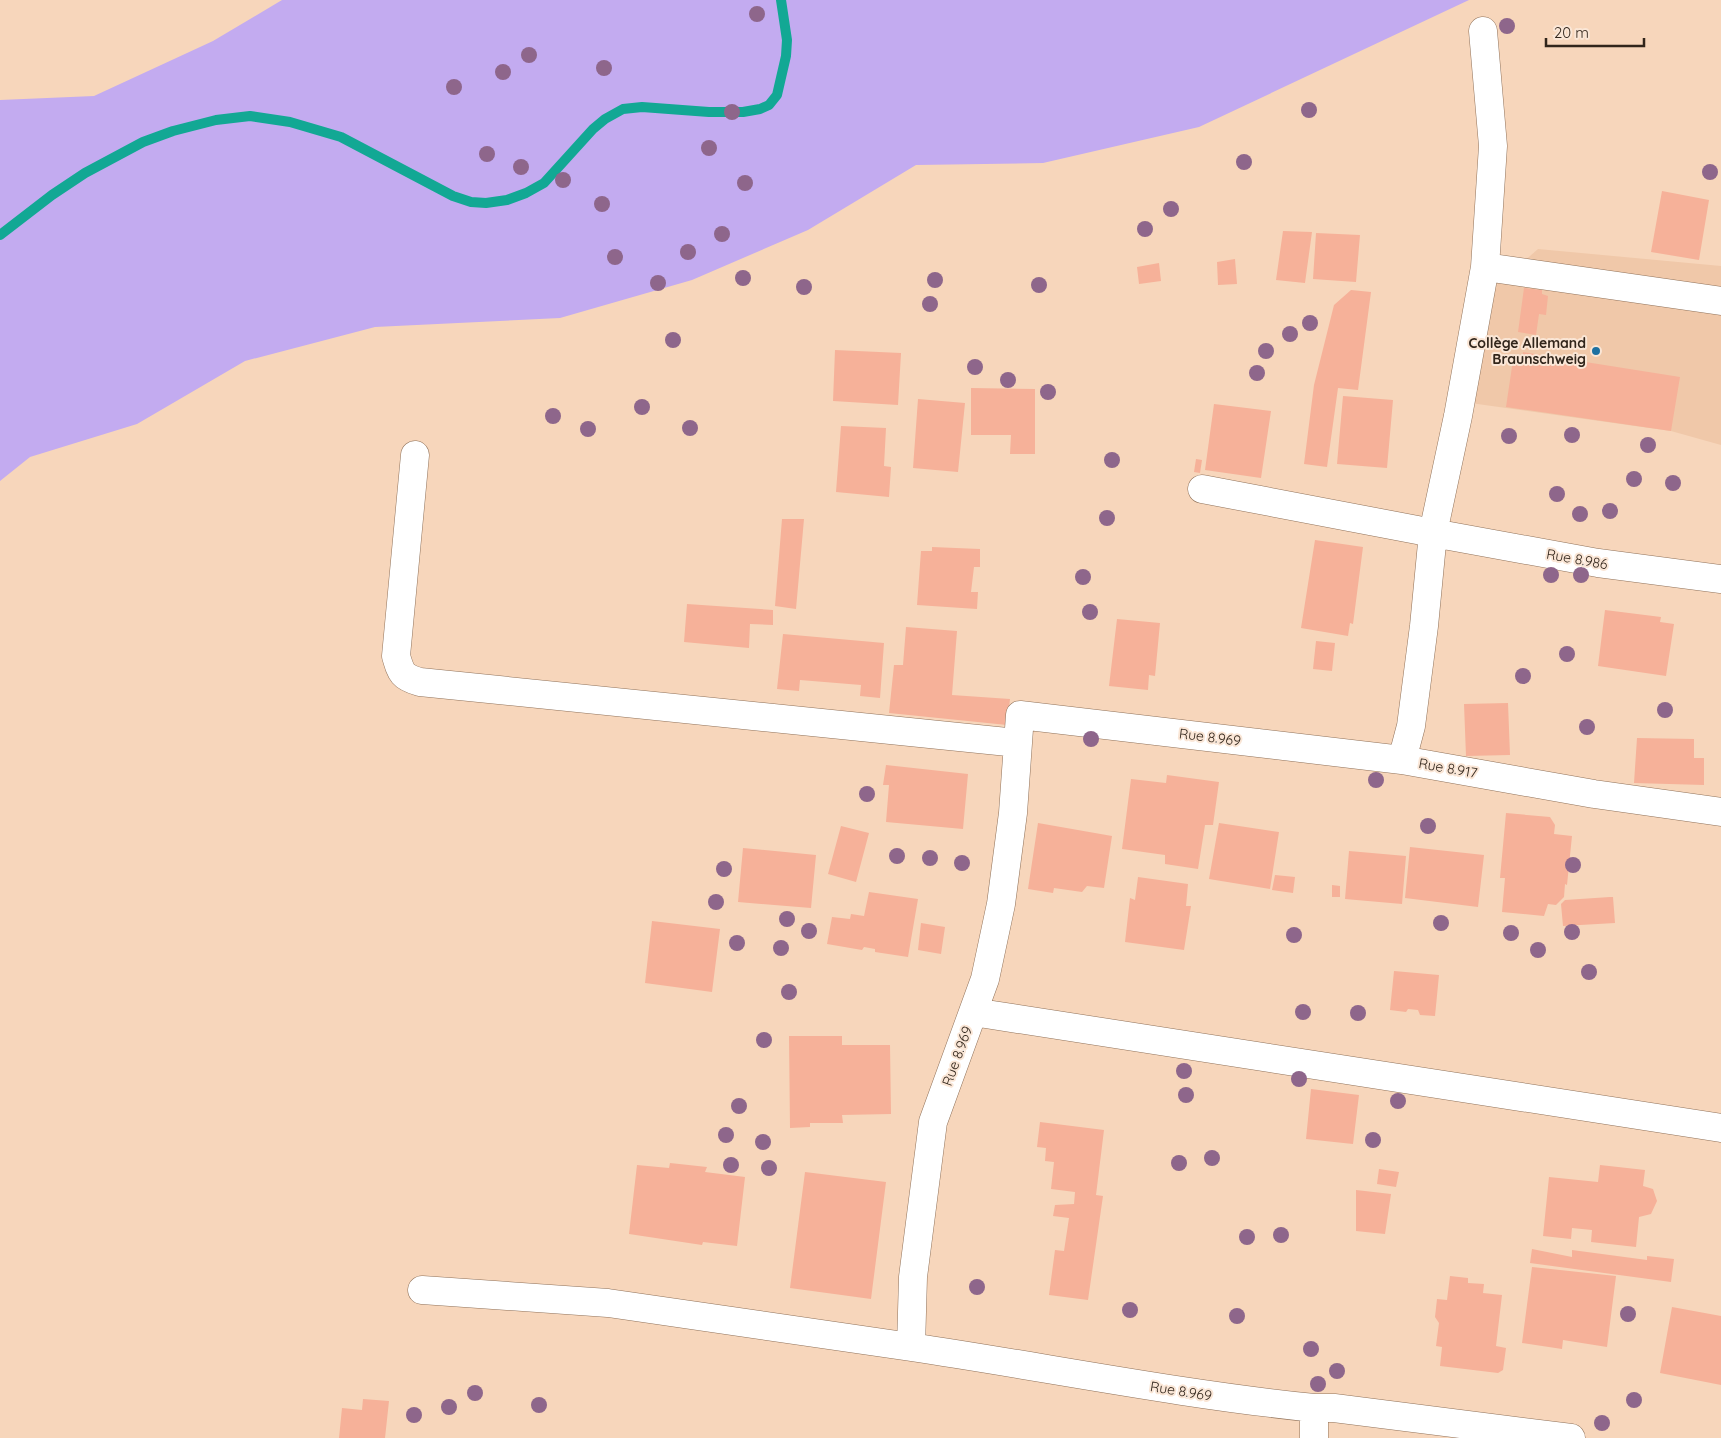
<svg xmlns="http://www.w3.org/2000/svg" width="1721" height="1438" font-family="Quicksand,sans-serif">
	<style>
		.built { fill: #f0c8a9 }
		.green { fill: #c3abf0 }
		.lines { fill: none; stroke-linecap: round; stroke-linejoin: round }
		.stream { stroke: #12a894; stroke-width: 10 }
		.building { fill: #f6b199 }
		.minor-casing { stroke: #90725a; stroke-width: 29 }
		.minor { stroke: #fff; stroke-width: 28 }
		.tree { fill: #8e668b }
		.poi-dot { fill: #1d70a1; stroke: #fae6d6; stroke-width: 2 }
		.labels { text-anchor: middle; stroke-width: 4; stroke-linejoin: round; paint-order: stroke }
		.poi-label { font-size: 14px; font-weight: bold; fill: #31251b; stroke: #fae6d6; text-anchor: end }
		.street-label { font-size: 14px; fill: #31251b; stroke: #fae6d6 }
	</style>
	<rect width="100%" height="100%" fill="#f7d6bb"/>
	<path class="built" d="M1538,249L1721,266V445L1671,431L1463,402L1480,300Z"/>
	<path class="green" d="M282,0H1469L1199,127L1043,163L916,165L808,230L692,280L560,318L375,327L245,361L137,424L30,457L0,481V100L94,96L213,41Z"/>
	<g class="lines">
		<path class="stream" d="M0,235L52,195L85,173L143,142L173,131L216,120L250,116L290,122L341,137L453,196L471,202L486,203L507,200L526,193L544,183L593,129L605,119L623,109L642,107L709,112H743L760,109L769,105L777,95L786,56L787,40L781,0"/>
	</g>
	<path class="building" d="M1662,191L1709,200L1699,260L1651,252Z
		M1283,231L1312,232L1305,283L1276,280Z
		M1316,233L1360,235L1356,282L1313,279Z
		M1235,259L1237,284L1218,285L1217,262Z
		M1159,263L1161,281L1139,284L1137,267Z
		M1524,288L1542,290V294L1548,296L1546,315L1539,314L1536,335L1518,332Z
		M1351,290L1371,292L1358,390L1338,388L1327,467L1304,464L1314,385L1334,305Z
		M835,350L901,353L898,405L833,401Z
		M1523,352L1680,377L1671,431L1506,407L1513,360L1522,361Z
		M971,388L1035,389V454H1010L1011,435H971Z
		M1343,396L1393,400L1387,468L1337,464Z
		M918,399L965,403L958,472L913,468Z
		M1214,404L1271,411L1261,478L1205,470Z
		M841,426L886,428L884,466L891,467L889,497L836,492Z
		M1196,459L1202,460L1200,473L1194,472Z
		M782,519H804L796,609L775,606Z
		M1315,540L1363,547L1353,624L1350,623L1348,636L1301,628Z
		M932,547L980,549V567H974L971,592H978L977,609L917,605L921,551H932Z
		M687,604L773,610V625L750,624L749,648L684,642Z
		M1605,610L1661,617L1660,622L1674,624L1666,676L1598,666Z
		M1117,619L1160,623L1155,676L1149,675L1148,690L1109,686Z
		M906,627L957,631L952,695L1010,699L1007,725L889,713L894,665H903Z
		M783,634L884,643L880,698L860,696L861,685L800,680L799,691L777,689Z
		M1316,641L1335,643L1332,671L1313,669Z
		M1508,703L1510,755L1466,756L1464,704Z
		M1637,738L1694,739V758H1704V785L1634,783Z
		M886,765L968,774L963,829L886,822L889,785H883Z
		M1167,775L1219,782L1213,825H1205L1198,869L1165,864V855L1122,849L1131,779L1166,783Z
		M1506,813L1550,817L1555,825L1554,834L1572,836L1567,885L1565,884L1564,897L1556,905L1548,904L1544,916L1502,912L1505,878H1500Z
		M1038,823L1112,836L1104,888L1087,886L1082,892L1054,888L1053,893L1028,889Z
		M1219,823L1279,832L1270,889L1209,879Z
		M841,826L869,833L856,882L828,874Z
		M1410,847L1484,855L1478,907L1405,898Z
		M743,848L816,855L811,908L738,902Z
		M1349,851L1406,856L1402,904L1345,899Z
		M1275,875L1295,877L1293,893L1272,890Z
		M1138,877L1188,884L1186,906H1191L1184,950L1125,942L1130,898L1135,900Z
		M1332,885L1340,886V897H1332Z
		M869,892L918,899L908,957L875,952V949L864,947L862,950L827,944L832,917L850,919L851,914L864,916Z
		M1610,897H1613L1615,923L1563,926L1561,904L1565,900Z
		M652,921L720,929L712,992L645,983Z
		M921,923L945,927L941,954L918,950Z
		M1394,971L1439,975L1435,1016L1420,1015L1418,1010L1408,1009L1406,1012L1390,1010Z
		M789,1036H842V1045H890L891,1114L842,1115L843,1123H810V1127L790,1128Z
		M1311,1089L1359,1095L1353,1144L1306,1139Z
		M1040,1122L1104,1130L1096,1195L1103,1196L1088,1300L1049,1295L1055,1250L1064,1251L1069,1218L1053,1216L1055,1205L1074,1204L1075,1192L1051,1189L1054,1162L1045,1161L1046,1148L1037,1147Z
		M670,1163L707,1167L705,1172L745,1177L737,1246L703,1242L702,1245L629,1234L637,1165L669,1168Z
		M1600,1165L1645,1170L1643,1186L1653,1189L1657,1201L1651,1214L1639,1217L1636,1247L1591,1242L1592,1230L1572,1228L1571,1239L1543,1236L1549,1177L1598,1182Z
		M1379,1169L1399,1172L1396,1187L1377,1184Z
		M805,1172L886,1182L871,1299L790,1288Z
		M1356,1190L1391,1194L1385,1234L1356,1231Z
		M1532,1249L1572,1257V1250L1647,1260V1256L1674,1259L1671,1282L1530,1263Z
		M1532,1267L1616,1276L1607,1347L1563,1340L1562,1349L1522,1343Z
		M1450,1276L1468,1278V1283L1484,1284L1483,1293L1502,1295L1496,1346L1506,1348L1503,1370L1498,1373L1440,1366L1442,1347L1436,1346L1439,1323L1435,1317L1437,1299L1447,1300Z
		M1672,1307L1721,1316V1385L1660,1373Z
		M363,1399L389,1401L385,1438H339L342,1408L362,1410Z"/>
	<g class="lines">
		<defs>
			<path id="minor" d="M1483,31L1493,146L1485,267L1458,416L1433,533L1424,626L1411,726L1402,760L1594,794L1721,812
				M1485,267L1721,301
				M415,455L396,656C401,673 402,677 420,682L1018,743
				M1202,489L1433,533L1598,563L1721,579
				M973,1012L1721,1128
				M422,1290L608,1303L911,1347
				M1314,1408H1334L1571,1438
				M1314,1438V1408C1178,1394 1045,1367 911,1347L913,1277L933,1122L985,979L1001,904L1013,813L1020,715L1402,760"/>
		</defs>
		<use href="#minor" class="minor-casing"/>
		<use href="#minor" class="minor"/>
	</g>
	<g class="tree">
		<circle cx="757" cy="14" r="8"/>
		<circle cx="1507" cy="26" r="8"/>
		<circle cx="529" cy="55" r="8"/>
		<circle cx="604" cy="68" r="8"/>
		<circle cx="503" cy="72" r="8"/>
		<circle cx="454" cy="87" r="8"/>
		<circle cx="1309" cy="110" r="8"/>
		<circle cx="732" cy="112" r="8"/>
		<circle cx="709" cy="148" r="8"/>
		<circle cx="487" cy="154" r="8"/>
		<circle cx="1244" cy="162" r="8"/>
		<circle cx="521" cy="167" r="8"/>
		<circle cx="1710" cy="172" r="8"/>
		<circle cx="563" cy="180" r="8"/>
		<circle cx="745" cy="183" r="8"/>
		<circle cx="602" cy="204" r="8"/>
		<circle cx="1171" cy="209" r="8"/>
		<circle cx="1145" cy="229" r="8"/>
		<circle cx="722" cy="234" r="8"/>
		<circle cx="688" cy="252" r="8"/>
		<circle cx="615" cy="257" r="8"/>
		<circle cx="743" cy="278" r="8"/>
		<circle cx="935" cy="280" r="8"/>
		<circle cx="658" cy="283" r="8"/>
		<circle cx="1039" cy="285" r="8"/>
		<circle cx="804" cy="287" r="8"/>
		<circle cx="930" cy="304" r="8"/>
		<circle cx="1310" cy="323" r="8"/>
		<circle cx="1290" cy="334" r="8"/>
		<circle cx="673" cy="340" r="8"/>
		<circle cx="1266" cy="351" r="8"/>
		<circle cx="975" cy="367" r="8"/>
		<circle cx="1257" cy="373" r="8"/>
		<circle cx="1008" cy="380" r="8"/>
		<circle cx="1048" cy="392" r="8"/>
		<circle cx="642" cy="407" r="8"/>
		<circle cx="553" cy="416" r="8"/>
		<circle cx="690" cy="428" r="8"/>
		<circle cx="588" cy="429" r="8"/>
		<circle cx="1572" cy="435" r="8"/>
		<circle cx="1509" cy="436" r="8"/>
		<circle cx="1648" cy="445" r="8"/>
		<circle cx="1112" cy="460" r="8"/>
		<circle cx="1634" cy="479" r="8"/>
		<circle cx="1673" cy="483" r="8"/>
		<circle cx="1557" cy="494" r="8"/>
		<circle cx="1610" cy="511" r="8"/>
		<circle cx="1580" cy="514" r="8"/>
		<circle cx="1107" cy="518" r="8"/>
		<circle cx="1551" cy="575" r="8"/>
		<circle cx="1581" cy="575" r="8"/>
		<circle cx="1083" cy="577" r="8"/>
		<circle cx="1090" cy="612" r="8"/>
		<circle cx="1567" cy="654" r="8"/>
		<circle cx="1523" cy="676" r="8"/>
		<circle cx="1665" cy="710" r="8"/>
		<circle cx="1587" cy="727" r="8"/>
		<circle cx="1091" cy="739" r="8"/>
		<circle cx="1376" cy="780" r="8"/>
		<circle cx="867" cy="794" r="8"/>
		<circle cx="1428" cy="826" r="8"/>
		<circle cx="897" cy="856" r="8"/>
		<circle cx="930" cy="858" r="8"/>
		<circle cx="962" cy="863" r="8"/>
		<circle cx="1573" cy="865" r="8"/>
		<circle cx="724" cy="869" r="8"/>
		<circle cx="716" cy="902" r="8"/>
		<circle cx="787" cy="919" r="8"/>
		<circle cx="1441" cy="923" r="8"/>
		<circle cx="809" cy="931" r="8"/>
		<circle cx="1572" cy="932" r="8"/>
		<circle cx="1511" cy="933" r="8"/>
		<circle cx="1294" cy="935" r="8"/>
		<circle cx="737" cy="943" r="8"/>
		<circle cx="781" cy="948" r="8"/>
		<circle cx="1538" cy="950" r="8"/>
		<circle cx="1589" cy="972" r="8"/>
		<circle cx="789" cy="992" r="8"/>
		<circle cx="1303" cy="1012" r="8"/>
		<circle cx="1358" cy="1013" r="8"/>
		<circle cx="764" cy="1040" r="8"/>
		<circle cx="1184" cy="1071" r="8"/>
		<circle cx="1299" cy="1079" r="8"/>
		<circle cx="1186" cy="1095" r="8"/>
		<circle cx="1398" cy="1101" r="8"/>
		<circle cx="739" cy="1106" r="8"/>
		<circle cx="726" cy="1135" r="8"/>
		<circle cx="1373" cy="1140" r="8"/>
		<circle cx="763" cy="1142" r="8"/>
		<circle cx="1212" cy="1158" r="8"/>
		<circle cx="1179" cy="1163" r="8"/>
		<circle cx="731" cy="1165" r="8"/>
		<circle cx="769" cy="1168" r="8"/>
		<circle cx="1281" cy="1235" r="8"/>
		<circle cx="1247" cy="1237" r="8"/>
		<circle cx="977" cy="1287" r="8"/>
		<circle cx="1130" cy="1310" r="8"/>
		<circle cx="1628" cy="1314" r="8"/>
		<circle cx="1237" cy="1316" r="8"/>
		<circle cx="1311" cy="1349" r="8"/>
		<circle cx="1337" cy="1371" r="8"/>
		<circle cx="1318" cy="1384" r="8"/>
		<circle cx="475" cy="1393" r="8"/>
		<circle cx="1634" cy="1400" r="8"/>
		<circle cx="539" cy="1405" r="8"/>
		<circle cx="449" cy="1407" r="8"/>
		<circle cx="414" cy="1415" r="8"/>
		<circle cx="1602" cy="1423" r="8"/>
	</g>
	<circle class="poi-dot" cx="1596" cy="351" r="5"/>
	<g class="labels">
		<g class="poi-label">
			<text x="1586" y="348">Collège Allemand<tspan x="1586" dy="16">Braunschweig</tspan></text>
		</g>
		<g class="street-label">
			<text transform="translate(1577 559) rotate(10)" y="5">Rue 8.986</text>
			<text transform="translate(1210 737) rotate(7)" y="5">Rue 8.969</text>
			<text transform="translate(1448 768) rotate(10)" y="5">Rue 8.917</text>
			<text transform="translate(957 1056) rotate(-70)" y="5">Rue 8.969</text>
			<text transform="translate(1181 1391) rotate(9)" y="5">Rue 8.969</text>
		</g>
	</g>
	<path d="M1546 38v8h98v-8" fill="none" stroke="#31251b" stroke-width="2.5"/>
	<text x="1554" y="38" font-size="15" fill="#31251b" stroke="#fae6d6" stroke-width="4" paint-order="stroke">20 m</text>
</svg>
